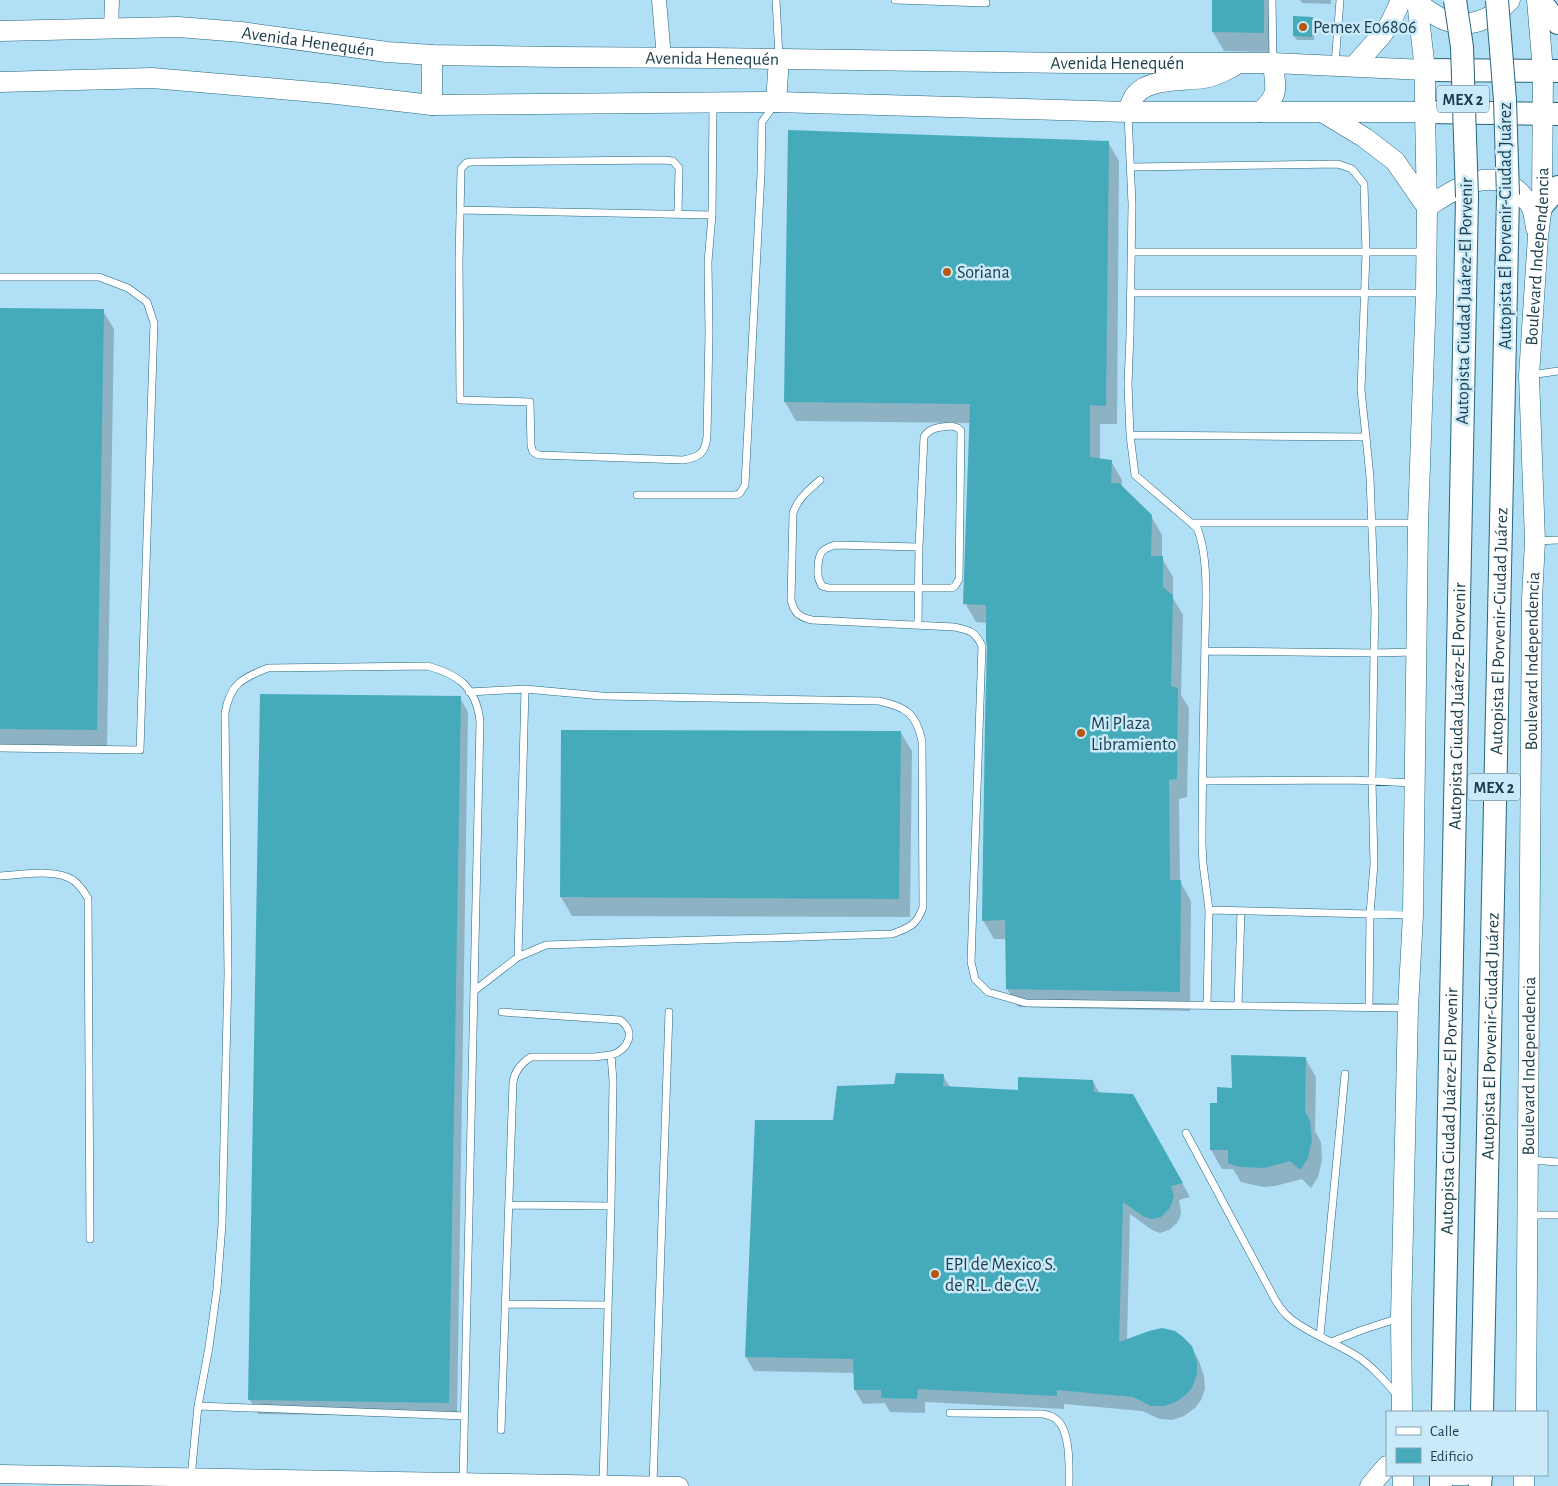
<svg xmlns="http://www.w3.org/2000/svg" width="1558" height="1486" font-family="'Alegreya Sans',sans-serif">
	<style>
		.shadow { fill: #0003 }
		.building { fill: #45abbb }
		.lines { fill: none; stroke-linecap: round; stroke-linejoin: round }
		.service-casing { stroke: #26657f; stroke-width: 8 }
		.minor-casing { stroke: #26657f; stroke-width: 15 }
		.tertiary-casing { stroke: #26657f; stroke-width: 19 }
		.secondary-casing { stroke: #26657f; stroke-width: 21 }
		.primary-casing { stroke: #26657f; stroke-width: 24 }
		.trunk-casing { stroke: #26657f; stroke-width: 24 }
		.service { stroke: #fff; stroke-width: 7 }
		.minor { stroke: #fff; stroke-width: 14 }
		.tertiary { stroke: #fff; stroke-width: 18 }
		.secondary { stroke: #fff; stroke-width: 20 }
		.primary { stroke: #fff; stroke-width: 22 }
		.trunk { stroke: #fff; stroke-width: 22 }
		.trunk-bridge-casing { stroke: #26657f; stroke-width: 24; stroke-linecap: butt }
		.trunk-bridge { stroke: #fff; stroke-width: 22 }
		.poi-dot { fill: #b65611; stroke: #cbeaf9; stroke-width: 2 }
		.labels { text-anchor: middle; stroke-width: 5; stroke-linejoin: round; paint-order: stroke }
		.shield { fill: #cbeaf9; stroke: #4f707f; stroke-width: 1 }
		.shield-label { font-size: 16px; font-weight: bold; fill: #1a3c4b }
		.poi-label { font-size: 18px; fill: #1a3c4b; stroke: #cbeaf9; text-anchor: start }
		.street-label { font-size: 18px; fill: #1a3c4b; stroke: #cbeaf9 }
	</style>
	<rect width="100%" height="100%" fill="#b1dff6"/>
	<path class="shadow" d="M1214,0H1275L1274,52L1224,51L1213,32Z
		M1300,0H1331V4L1302,3Z
		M1294,18H1312L1314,22V40H1297L1294,36Z
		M1108,142L1119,161L1117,424H1100V460L1111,461L1122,480V487L1151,516L1162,535V558L1173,577V598L1183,615L1181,695L1189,708L1187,797L1179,799L1180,881L1191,901L1190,1011L1018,1007L1007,989V939H994L983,920L989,646L987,623L976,622L965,603L970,423L796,421L785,402Z
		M0,309L103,311L114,329L107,749L0,748Z
		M261,695L460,698L468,712L457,1417L258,1414L250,1400Z
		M901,733L912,751L910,917L572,916L561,897Z
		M1305,1058L1316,1077L1315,1131L1321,1142L1322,1160L1318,1177L1311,1188L1302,1179L1275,1186L1263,1187L1241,1182L1233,1169H1222L1211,1150L1218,1104L1233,1089Z
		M943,1076L950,1087L1019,1091L1093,1081L1100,1094L1133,1095L1190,1197L1179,1200L1181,1211L1180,1217L1177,1223L1169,1230L1160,1233L1152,1230L1130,1214L1127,1340L1191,1347L1199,1361L1204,1376L1205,1389L1201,1400L1195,1408L1184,1416L1172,1420L1160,1419L1142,1411L1064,1404V1409L925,1402V1413L890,1412L885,1403L863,1404L855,1390V1373L754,1371L746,1357L834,1121L895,1086Z"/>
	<path class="building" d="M1212,0H1264V33L1212,32Z
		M1293,16L1313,17L1312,37L1293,36Z
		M788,130L1109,141L1106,406L1090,405V457L1112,460L1111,483H1119L1152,515L1151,556H1163V587L1173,595L1171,686L1178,688L1177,779L1169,780L1170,880H1181L1180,992L1006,989L1005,920L982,921L985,721L987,646L986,642V605L963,604L970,404L784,402Z
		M0,308L104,309L97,730L0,729Z
		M260,694L461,696L449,1403L248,1400Z
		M561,730L901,731L899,899L560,897Z
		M1231,1055L1306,1057L1305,1111L1310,1121L1312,1140L1308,1158L1300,1170L1290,1161L1264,1168L1240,1167L1228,1163V1150H1210V1103H1217V1087L1232,1088Z
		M896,1073L944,1074L943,1086L1018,1090V1077L1093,1080L1094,1092L1133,1094L1183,1183L1171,1186L1174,1196L1172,1203L1169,1209L1161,1217L1151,1219L1143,1216L1123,1202L1119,1342L1149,1331L1162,1328L1175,1331L1183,1337L1192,1346L1197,1361V1374L1193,1386L1187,1394L1176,1402L1164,1406H1151L1133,1397L1057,1390V1396L918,1389L917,1399L881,1398V1390H854L853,1359L745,1357L755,1120H833L837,1086L894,1084Z"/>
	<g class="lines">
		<defs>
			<path id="service" d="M776,0L779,57
				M895,0L986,3
				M1272,0L1273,62
				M1335,64L1340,0
				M1128,114L1132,204L1130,334L1128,384L1130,435L1135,475L1197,528C1209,556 1206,607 1205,638C1204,707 1202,776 1202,844L1203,864L1209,910L1207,1005
				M461,210L712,215
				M678,214L679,168L673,161L663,160L471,162L466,163L461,169L459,261L460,400L530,402L531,446L533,452L539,455L683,460C699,457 705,454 707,437L709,332L708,262L712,215L713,104
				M1131,252H1424
				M0,277H99L128,288L147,302L154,323L140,750L0,748
				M1130,293H1424
				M1531,375L1558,371
				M1130,435L1366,437L1361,390L1366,253L1364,184L1352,169L1338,164L1131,167
				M1366,437L1370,477L1375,612L1374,653L1372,781L1374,864L1370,914L1369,1007
				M820,480C809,490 798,498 793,513L791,600C794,613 799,617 812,620L954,627C969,630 975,631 982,646L971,962L975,979L988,992L1026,1003L1407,1008
				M637,495H736L740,493L745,485L761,173L762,122L774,105
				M1192,523H1417
				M1535,541L1558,540
				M918,625L919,547L924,437C929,427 942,427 952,426L958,428L961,431L959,579L955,586L952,588H829L822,586C817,577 818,575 818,566C819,552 822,549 835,545L919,547
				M1205,651L1374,653L1415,652
				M469,692L525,689L602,696L879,701C906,707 916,713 922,741L923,907C917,925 909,928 892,934L546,945L518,957L474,991
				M1203,781L1352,780L1414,783
				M0,876C21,875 55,868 73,880C80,885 84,892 88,898L90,1239
				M1209,910L1411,915
				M518,957L525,689
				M1238,1005L1241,911
				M502,1012L620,1020C637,1032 628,1050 611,1055
				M1186,1133L1271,1292C1276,1302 1282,1312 1291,1319C1310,1334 1334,1342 1355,1355C1371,1365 1384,1380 1396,1394
				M1529,1160L1558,1162
				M509,1205L611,1206
				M1528,1215H1558
				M506,1304L608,1305
				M1320,1336L1345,1074
				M1331,1342L1362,1330L1399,1318
				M198,1406L465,1416
				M950,1413L1043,1414C1048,1415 1053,1416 1057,1420C1071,1432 1069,1469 1069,1486
				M501,1430L513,1082C515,1070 521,1063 531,1057H594L611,1055L613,1081L611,1206L603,1483
				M191,1477L198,1406L209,1347L217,1289L222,1224L228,974L225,713C230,684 242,678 268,668L427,666C458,674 476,687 480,721L463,1481
				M653,1484L669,1012"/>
			<path id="minor" d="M659,0L664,58
				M111,29L112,0"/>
			<path id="tertiary" d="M0,1474L679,1486"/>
			<g id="secondary">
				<path d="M1418,4C1427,9 1436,17 1445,20C1469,30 1494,18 1510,0"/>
				<path id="s1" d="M0,31L178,27L241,32L387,52L432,55L558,57L710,58L1069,63H1273L1425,70"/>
				<path d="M432,55V105"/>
				<path d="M1354,66L1381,36L1391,22L1401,0"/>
				<path d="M0,82L152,78L337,94L432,105L776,102L1128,112H1425"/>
				<path d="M776,102L779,59"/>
				<path d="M1128,112C1130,105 1132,99 1136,94C1150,78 1185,81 1204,78C1215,77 1224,71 1234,66"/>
				<path d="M1260,112C1281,94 1275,87 1273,63"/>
				<path d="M1324,113L1365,138L1395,161L1427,207C1455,189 1492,163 1521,194C1524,198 1529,202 1531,206C1534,212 1535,222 1536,228"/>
				<path d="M1402,1412L1401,1318L1408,1008L1413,915L1418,523L1426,293L1427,207L1425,112V70L1417,0"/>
				<path id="s2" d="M1526,1412L1532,599L1535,541L1529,376L1538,236L1542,206L1543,71L1537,0"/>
				<path d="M1403,1475V1486"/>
				<path d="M1448,1475H1467"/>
				<path d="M1370,1486L1387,1466"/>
				<path d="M1524,1486V1475"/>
			</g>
			<path id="primary" d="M1539,0L1558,23
				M1425,70L1558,71
				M1425,112L1558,114
				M1542,206L1558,187"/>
			<g id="trunk">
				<path id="s3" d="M1443,1412L1467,197"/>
				<path id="s4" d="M1482,1412L1508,195"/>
				<path d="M1441,1486V1475"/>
				<path d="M1480,1486L1481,1475"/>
			</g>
		</defs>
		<use href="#service" class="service-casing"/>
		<use href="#minor" class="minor-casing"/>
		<use href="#tertiary" class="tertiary-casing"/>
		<use href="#secondary" class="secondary-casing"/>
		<use href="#primary" class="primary-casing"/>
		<use href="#trunk" class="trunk-casing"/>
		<use href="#service" class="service"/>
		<use href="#minor" class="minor"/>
		<use href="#tertiary" class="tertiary"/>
		<use href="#secondary" class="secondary"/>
		<use href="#primary" class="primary"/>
		<use href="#trunk" class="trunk"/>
		<defs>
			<path id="trunk-bridge" d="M1455,0L1462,47L1467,197
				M1497,0L1505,100L1508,195"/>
		</defs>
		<use href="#trunk-bridge" class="trunk-bridge-casing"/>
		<use href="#trunk-bridge" class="trunk-bridge"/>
	</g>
	<g class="poi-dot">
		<circle cx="1303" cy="27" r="5"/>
		<circle cx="947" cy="272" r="5"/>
		<circle cx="1081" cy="733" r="5"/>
		<circle cx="935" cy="1274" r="5"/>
	</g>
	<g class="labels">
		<g class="shield">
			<rect x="1437" y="85.5" width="52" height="27" rx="4"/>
			<rect x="1468" y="773.5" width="52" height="27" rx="4"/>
		</g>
		<g class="shield-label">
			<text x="1463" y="105">MEX 2</text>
			<text x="1494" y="793">MEX 2</text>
		</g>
		<g class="poi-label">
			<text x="1313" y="33">Pemex E06806</text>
			<text x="957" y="278">Soriana</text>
			<text x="1091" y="729">Mi Plaza<tspan x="1091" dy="21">Libramiento</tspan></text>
			<text x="945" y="1270">EPI de Mexico S.<tspan x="945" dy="21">de R.L. de C.V.</tspan></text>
		</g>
		<g class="street-label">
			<text dy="6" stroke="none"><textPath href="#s1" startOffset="309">Avenida Henequén</textPath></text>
			<text dy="6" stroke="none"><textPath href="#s1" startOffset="714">Avenida Henequén</textPath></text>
			<text dy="6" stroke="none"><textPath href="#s1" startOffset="1119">Avenida Henequén</textPath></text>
			<text transform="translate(1505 226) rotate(-90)" y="6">Autopista El Porvenir-Ciudad Juárez</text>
			<text dy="6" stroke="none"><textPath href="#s2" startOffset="1156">Boulevard Independencia</textPath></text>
			<text transform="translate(1464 301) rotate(-89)" y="6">Autopista Ciudad Juárez-El Porvenir</text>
			<text dy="6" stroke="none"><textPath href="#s4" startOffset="781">Autopista El Porvenir-Ciudad Juárez</textPath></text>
			<text dy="6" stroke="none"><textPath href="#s2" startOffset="751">Boulevard Independencia</textPath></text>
			<text dy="6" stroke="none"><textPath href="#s3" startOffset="706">Autopista Ciudad Juárez-El Porvenir</textPath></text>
			<text dy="6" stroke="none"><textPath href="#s4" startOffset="376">Autopista El Porvenir-Ciudad Juárez</textPath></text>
			<text dy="6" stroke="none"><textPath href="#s2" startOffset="346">Boulevard Independencia</textPath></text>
			<text dy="6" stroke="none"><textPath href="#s3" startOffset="301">Autopista Ciudad Juárez-El Porvenir</textPath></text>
		</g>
	</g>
	<rect x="1386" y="1411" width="162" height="65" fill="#cbeaf9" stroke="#84a4b3"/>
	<rect x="1396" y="1427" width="25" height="8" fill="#ffffff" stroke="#84a4b3"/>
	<text x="1430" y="1436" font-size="15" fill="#1a3c4b">Calle</text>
	<rect x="1396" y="1448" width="25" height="15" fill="#45abbb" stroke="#84a4b3"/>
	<text x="1430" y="1461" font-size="15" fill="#1a3c4b">Edificio</text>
</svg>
